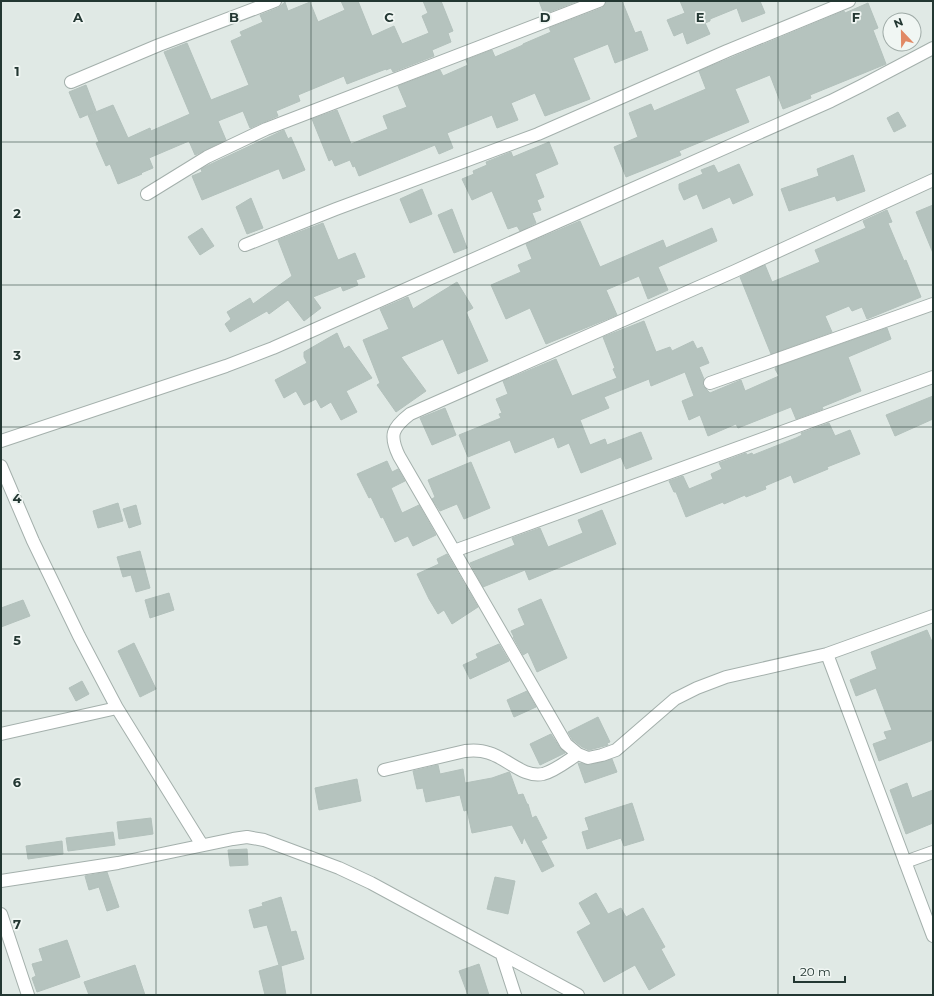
<svg xmlns="http://www.w3.org/2000/svg" width="934" height="996" font-family="Montserrat,sans-serif">
	<style>
		.building { fill: #b5c3be; stroke: #b3c1bc }
		.lines { fill: none; stroke-linecap: round; stroke-linejoin: round }
		.minor-casing { stroke: #a4b0ac; stroke-width: 14 }
		.minor { stroke: #fff; stroke-width: 12 }
		.grid { fill: none; stroke: #233732; stroke-width: 1; stroke-opacity: 0.55 }
		.grid-label { font-size: 13px; text-anchor: middle; font-weight: bold; fill: #233732; stroke: #f0f6f3; stroke-width: 3.5; stroke-linejoin: round; paint-order: stroke }
	</style>
	<rect width="100%" height="100%" fill="#e0e9e5"/>
	<path class="building" d="M341,1H358L372,36L394,26L402,44L429,33L422,16L428,13L423,1H441L453,31L448,33L451,42L432,50L434,56L393,72L391,68L386,70V69L347,84L344,76L298,95L300,101L276,111L278,116L250,128L243,111L218,121L226,140L195,155L189,141L149,158L153,168L141,173L142,174L118,184L110,164L106,166L96,143L99,142L88,115L113,105L128,138L150,128L151,131L190,114L164,52L187,43L211,100L249,85L231,41L242,36L240,32L263,22L260,15L278,8L285,2L288,11L310,2L318,22L345,10Z
		M539,1H578L544,14Z
		M606,1H622L635,33L641,31L648,50L615,63L608,44L573,58L590,99L545,116L535,93L511,103L518,120L497,128L492,115L447,133L453,148L439,154L435,145L359,176L355,166L353,167L350,160L335,166L332,159L329,161L312,119L337,110L351,144L388,129L383,116L407,107L398,86L440,70L443,76L468,65L466,60L492,50L495,57L523,45V44L551,32L549,28L602,8L605,5Z
		M680,1H760L765,13L742,22L737,8L710,19V21L705,23L710,34L687,44L683,32L674,36L667,20L685,13Z
		M868,3L878,28L873,30L886,64L810,95L811,98L783,109L770,75L735,89L749,122L679,151L681,155L626,177L614,147L638,137L629,113L651,104L654,111L706,89L699,71L844,11L845,13Z
		M86,85L96,111L80,118L69,92Z
		M898,112L906,126L894,132L887,118Z
		M284,130L288,139L291,137L305,170L283,179L279,169H278L202,200L192,176L202,172L201,169L211,164Z
		M549,142L558,164L535,174L544,197L537,200L541,210L532,213L536,223L520,231L517,226L508,229L492,191L472,200L462,179L474,174L473,171L487,165L486,162L511,152L513,157Z
		M853,155L865,191L837,201L835,196L789,211L781,189L819,176L817,169Z
		M739,164L753,195L733,204L730,197L703,209L697,194L684,200L679,189V184L703,174L701,170L714,165L718,173Z
		M422,189L432,214L410,223L400,199Z
		M251,198L263,228L247,234L236,207Z
		M933,205V253L916,212Z
		M452,209L467,248L454,253L438,215Z
		M887,210L892,222L888,223L904,261L906,260L921,297L867,319L862,307L852,311L849,306L825,316L832,332L771,354L740,277L765,265L772,282L820,262L815,250L866,228L863,221Z
		M580,221L600,267L663,240L666,248L712,228L717,241L658,267L668,290L648,299L639,276L606,290L617,315L546,344L530,308L506,319L491,285L521,272L518,265L532,259L526,244Z
		M323,223L338,260L355,253L365,277L356,280L358,285L343,291L341,286L313,297L321,308L304,321L288,300L269,314L267,311L230,332L225,324L231,319L227,312L250,298L253,304L292,276L278,240Z
		M202,228L214,246L200,255L188,237Z
		M457,282L473,308L466,312L488,361L458,374L443,339L401,357L426,391L396,412L377,385L380,383L363,340L389,329L380,309L408,297L413,309Z
		M644,321L656,352L670,347L672,351L693,341L697,349L702,347L709,363L699,367L704,379L703,386L710,393L741,380L745,391L779,376L775,369L776,367L887,328L891,339L848,357L861,391L822,407L823,409L796,419L791,407L738,428L736,424L708,436L700,415L689,420L682,401L694,396L685,372L651,386L649,379L604,397L609,408L580,420L590,445L605,439L607,445L641,432L652,459L626,469L621,457L581,473L569,443L558,448L554,437L515,453L510,440L468,457L459,435L501,418L499,414L502,413L496,399L508,394L503,381L556,359L572,396L617,378L613,369L615,368L603,337Z
		M337,333L344,349L349,346L372,378L346,391L357,412L341,420L331,402L321,408L316,399L304,405L296,391L284,398L275,380L307,363L304,357V352Z
		M933,396V419L895,436L886,415Z
		M445,408L456,435L432,445L420,418Z
		M829,423L835,436L850,430L860,454L827,467L828,469L794,483L791,475L765,486L766,489L746,497L745,495L724,504L723,502L686,517L676,492H674L669,481L683,476L689,489L713,479L711,474L722,469L719,463L746,453L747,455L752,453L753,455L796,438L802,435L801,433Z
		M387,461L392,472L398,469L405,481L391,488L402,513L419,505L436,535L413,546L408,536L395,542L383,517L381,518L371,497L369,498L357,474Z
		M471,462L490,508L464,519L457,504L440,511L432,499L435,497L428,480Z
		M118,503L123,521L98,528L93,511Z
		M136,505L141,524L129,528L123,509Z
		M602,510L616,544L529,580L525,570L483,587L470,563L515,545L512,538L540,528L548,547L583,533L578,520Z
		M140,551L150,588L136,592L131,575L123,577L117,557Z
		M447,554L478,607L452,624L444,610L438,614L429,599L417,574L439,564L437,559Z
		M169,593L174,610L150,618L145,600Z
		M541,599L567,658L537,672L528,652L523,655L513,637H514L511,631L525,625L518,609Z
		M23,600L30,616L1,627V608Z
		M927,630L933,644V740L879,761L873,744L887,739L884,732L892,730L876,688L856,696L850,680L877,669L871,652Z
		M134,643L156,689L140,697L118,651Z
		M499,644L509,661L470,679L463,665L478,658L476,654Z
		M82,681L89,694L76,701L69,688Z
		M527,691L536,707L514,717L507,700Z
		M598,717L610,742L607,743L608,745L589,750L582,747L572,739L568,732Z
		M551,734L560,748L565,753L540,765L530,744Z
		M612,759L617,772L585,783L578,763L590,765Z
		M438,765L440,774L463,769L465,783L492,778L509,772L510,773L518,795L523,794L527,804H528L532,818L536,816L547,838L541,841L554,866L542,872L524,837L522,844L512,825L472,833L467,810L464,811L460,795L426,802L423,788L417,789L413,771Z
		M357,779L361,801L319,810L315,788Z
		M907,783L912,798L933,790V823L906,834L890,790Z
		M632,803L644,840L624,846L621,838L587,849L582,832L589,830L585,818Z
		M151,818L153,834L119,839L117,822Z
		M113,832L115,845L68,851L66,838Z
		M62,841L63,854L28,859L26,846Z
		M247,849L248,865L230,866L228,850Z
		M107,872L119,907L107,911L99,887L89,890L85,876Z
		M495,877L515,881L508,914L487,909Z
		M596,893L608,914L621,908L626,917L643,908L665,947L661,949L675,975L649,990L635,965L604,982L577,932L591,924L579,903Z
		M281,897L291,932L296,931L304,959L281,966L286,995H265L259,971L279,965L267,925L254,928L249,910L263,906L262,903Z
		M67,940L80,977L37,992L32,978L36,976L32,964L43,961L39,949Z
		M479,964L489,995H468L459,971Z
		M135,965L145,995H89L84,982Z"/>
	<g class="lines">
		<defs>
			<path id="minor" d="M71,82L159,45L275,1
				M933,180L735,271L410,414C392,428 389,435 399,456L566,744L578,754L588,758L602,755L616,750L675,699L697,688L726,677L827,654L933,616
				M147,194L207,157L266,129L599,1
				M245,245L336,209L538,134L727,51L849,1
				M710,383L933,304
				M1,441L226,366L273,348L831,101L861,86L933,48
				M1,466L33,541L79,636L117,708L202,845
				M454,551L933,377
				M827,654L933,936
				M1,734L117,708
				M384,770L465,751C473,750 481,750 489,753C507,758 523,778 543,774C555,771 567,761 578,754
				M905,862L933,852
				M1,881L118,863L233,839L247,837L264,840L339,868L371,883L578,995
				M1,914L28,995
				M502,955L515,995"/>
		</defs>
		<use href="#minor" class="minor-casing"/>
		<use href="#minor" class="minor"/>
	</g>
	<path class="grid" d="M156,1V995M311,1V995M467,1V995M623,1V995M778,1V995M1,142H933M1,285H933M1,427H933M1,569H933M1,711H933M1,854H933"/>
	<g class="grid-label">
		<text x="78" y="22">A</text>
		<text x="234" y="22">B</text>
		<text x="389" y="22">C</text>
		<text x="545" y="22">D</text>
		<text x="700" y="22">E</text>
		<text x="856" y="22">F</text>
		<text x="17" y="76">1</text>
		<text x="17" y="218">2</text>
		<text x="17" y="360">3</text>
		<text x="17" y="503">4</text>
		<text x="17" y="645">5</text>
		<text x="17" y="787">6</text>
		<text x="17" y="929">7</text>
	</g>
	<rect width="934" height="996" fill="none" stroke="#233732" stroke-width="4"/>
	<g transform="translate(902 32) rotate(338)"><circle r="19" fill="#f0f6f3" stroke="#9eaaa6"/>
	<path d="M0-3L7 15L0 10L-7 15Z" fill="#e18965"/>
	<text y="-6" font-size="11" font-weight="bold" text-anchor="middle" fill="#233732">N</text>
	</g>
	<path d="M794 976v6h51v-6" fill="none" stroke="#233732" stroke-width="2"/>
	<text x="800" y="976" font-size="12" fill="#233732" stroke="#f0f6f3" stroke-width="3" paint-order="stroke">20 m</text>
</svg>
